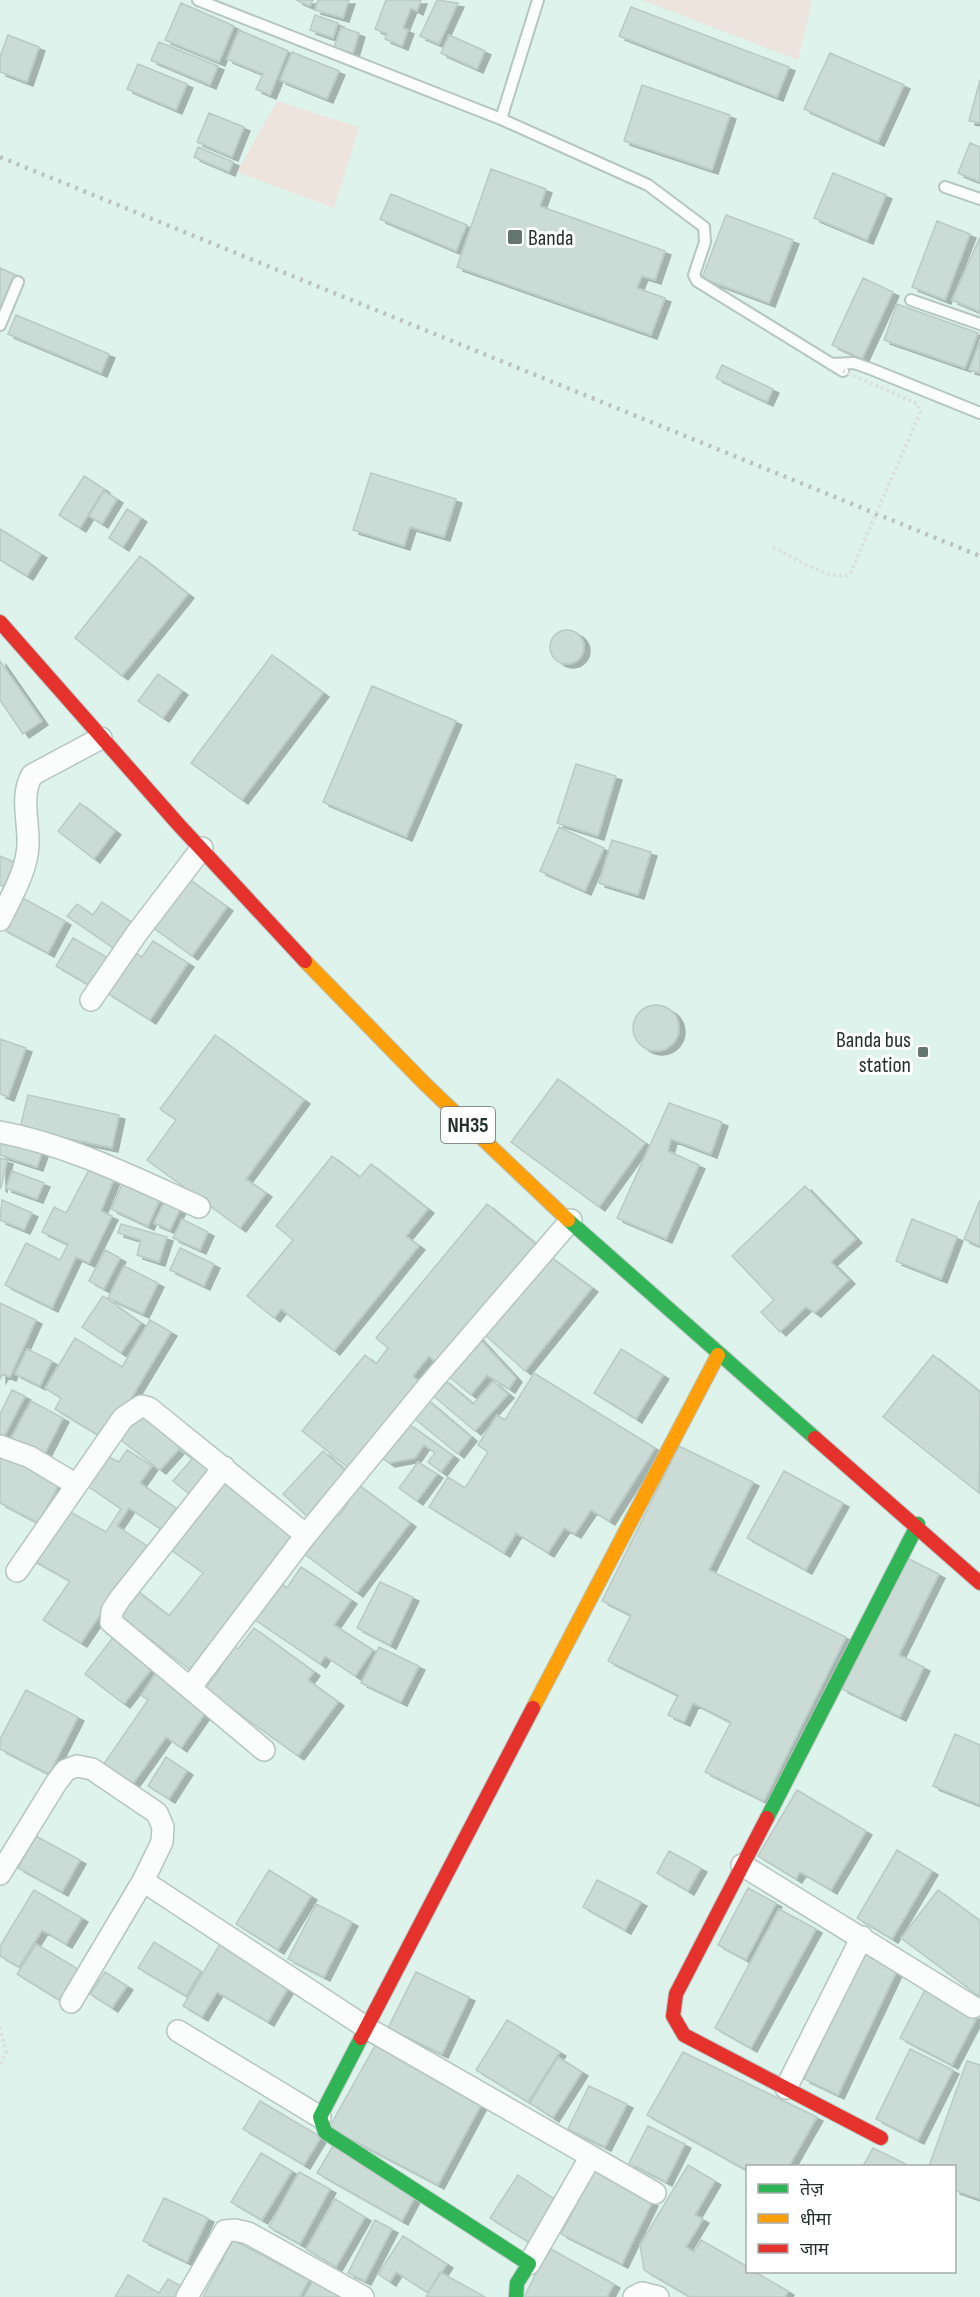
<svg xmlns="http://www.w3.org/2000/svg" width="980" height="2297" font-family="'Sofia Sans Condensed','Noto Sans Devanagari',sans-serif">
	<style>
		.green { fill: #ece4dd }
		.building { fill: #cbdbd6; stroke: #bacac5; stroke-width: 1.5; filter: url(#shadow) }
		.lines { fill: none; stroke-linecap: round; stroke-linejoin: round }
		.lane-casing { stroke: #b5c5c0; stroke-width: 14 }
		.street-casing { stroke: #b5c5c0; stroke-width: 24 }
		.fast-casing { stroke: #b5c5c0; stroke-width: 16 }
		.slow-casing { stroke: #b5c5c0; stroke-width: 16 }
		.jam-casing { stroke: #b5c5c0; stroke-width: 16 }
		.path { stroke: #dbe1df; stroke-width: 4; stroke-dasharray: 3 3; stroke-linecap: butt }
		.lane { stroke: #fafdfc; stroke-width: 10 }
		.street { stroke: #fafdfc; stroke-width: 21 }
		.fast { stroke: #30b455; stroke-width: 14 }
		.slow { stroke: #ff9f0a; stroke-width: 14 }
		.jam { stroke: #e5322d; stroke-width: 14 }
		.rail { stroke: #bbc1bf; stroke-width: 4.5; stroke-dasharray: 3 6; stroke-linecap: butt }
		.path-bridge { stroke: #dbe1df; stroke-width: 4; stroke-dasharray: 3 3; stroke-linecap: butt }
		.poi-dot { fill: #647570; stroke: #fff; stroke-width: 2 }
		.labels { text-anchor: middle; stroke-width: 6; stroke-linejoin: round; paint-order: stroke }
		.shield { fill: #fff; stroke: #656f6c; stroke-width: 1.5 }
		.shield-label { font-size: 21px; font-weight: bold; fill: #23312d }
		.poi-label { font-size: 22px; fill: #23312d; stroke: #fff; text-anchor: start }
	</style>
	<defs>
		<filter id="shadow"><feDropShadow dx="6" dy="4" stdDeviation="0" flood-color="#0004"/></filter>
	</defs>
	<rect width="100%" height="100%" fill="#def3ec"/>
	<path class="green" d="M642,0H811L812,1L798,60Z
		M277,101L359,127L334,208L237,172Z"/>
	<path class="building" d="M296,0H313L310,6Z
		M318,0H349L343,18L315,10Z
		M386,0H421L417,11L411,8L403,28L408,30L402,46L385,39L387,34L375,29Z
		M437,0L458,3L439,44L420,36Z
		M181,3L234,26L219,62L165,40Z
		M631,7L789,67L777,97L619,36Z
		M315,15L338,23L333,38L310,30Z
		M341,27L359,33L353,53L334,48Z
		M239,30L288,51L270,95L256,89L263,74L227,59Z
		M8,35L39,47L27,82L0,72V57Z
		M449,35L485,51L477,69L441,53Z
		M159,42L218,66L210,85L151,60Z
		M292,52L339,71L327,99L280,80Z
		M830,53L904,85L878,142L804,109Z
		M138,64L187,84L176,110L127,89Z
		M980,80V123L969,121Z
		M642,85L730,115L712,170L624,141Z
		M209,113L244,127L232,157L197,142Z
		M970,143L980,147V182L958,173Z
		M198,147L233,162L229,172L194,157Z
		M491,169L546,189L540,206L665,251L655,280L642,276L637,288L665,298L651,335L457,267Z
		M833,173L886,195L867,240L814,218Z
		M391,194L467,225L456,251L380,219Z
		M726,215L793,240L769,303L702,278Z
		M937,221L970,234L945,300L912,287Z
		M980,237V312L952,300Z
		M0,268L18,276L0,319Z
		M863,278L893,292L862,359L832,345Z
		M897,304L978,333L965,368L884,340Z
		M16,315L109,354L101,373L8,334Z
		M980,340V373L969,370Z
		M722,365L773,389L767,402L716,378Z
		M371,473L456,499L444,537L410,527L404,546L353,530Z
		M84,476L104,489L80,528L59,515Z
		M104,491L117,499L102,524L89,516Z
		M127,509L141,518L123,547L109,538Z
		M0,529L41,554L27,576L0,560Z
		M140,556L188,594L122,676L75,638Z
		M550 647a17 17 0 1 1 34 0a17 17 0 1 1-34 0Z
		M272,655L323,693L242,800L191,763Z
		M0,661L42,721L23,734L0,700Z
		M158,674L182,691L163,718L138,701Z
		M372,686L456,721L406,837L323,802Z
		M576,764L616,776L598,836L557,823Z
		M80,803L115,831L94,859L58,831Z
		M559,827L604,848L585,891L540,871Z
		M612,840L651,852L638,895L599,883Z
		M0,856L16,863L5,887L0,885Z
		M186,877L227,907L192,956L151,926Z
		M19,896L65,921L48,953L1,928Z
		M102,902L134,924L116,950L67,916L77,904L93,915Z
		M73,938L110,959L94,988L56,966Z
		M153,941L188,963L150,1020L107,993L134,952L142,957Z
		M633 1028a23 23 0 1 1 46 0a23 23 0 1 1-46 0Z
		M215,1035L304,1100L246,1179L266,1193L240,1228L147,1160L176,1120L160,1109Z
		M0,1039L26,1048L8,1097L0,1094Z
		M558,1079L645,1143L599,1207L511,1142Z
		M28,1095L119,1115L112,1148L20,1128Z
		M669,1103L722,1122L711,1154L671,1139L668,1151L699,1165L666,1239L617,1218Z
		M0,1138L43,1150L37,1167L0,1155Z
		M332,1156L360,1177L371,1164L428,1209L406,1236L419,1246L334,1351L281,1309L274,1318L247,1296L293,1240L276,1226Z
		M0,1158L7,1160L1,1188L0,1187Z
		M90,1168L115,1177L101,1211L112,1216L89,1263L76,1257L52,1308L5,1285L26,1243L60,1260L68,1244L42,1232L54,1207L66,1213Z
		M12,1171L44,1183L37,1199L6,1188Z
		M124,1180L161,1197L148,1226L111,1209Z
		M805,1186L856,1239L831,1262L849,1280L815,1313L806,1307L780,1332L761,1312L774,1300L732,1256Z
		M166,1198L182,1205L170,1230L154,1223Z
		M2,1200L32,1213L24,1230L0,1220Z
		M980,1200V1246L964,1239Z
		M487,1204L537,1245L439,1365L429,1356L413,1376L422,1384L351,1470L302,1431L365,1355L376,1364L388,1348L376,1338Z
		M182,1219L208,1232L200,1250L173,1238Z
		M912,1219L957,1237L941,1279L896,1261Z
		M121,1224L167,1237L159,1262L137,1255L141,1240L118,1233Z
		M180,1248L214,1264L204,1286L170,1270Z
		M105,1250L120,1258L104,1289L89,1281Z
		M548,1255L592,1288L525,1371L484,1334Z
		M124,1266L158,1283L143,1314L108,1298Z
		M103,1296L141,1323L121,1353L82,1327Z
		M0,1303L36,1320L10,1377L3,1374L0,1379Z
		M150,1320L171,1332L106,1440L55,1409L61,1398L45,1388L75,1338L122,1367Z
		M477,1336L516,1378L509,1389L487,1375L471,1395L446,1374Z
		M27,1349L52,1361L40,1386L15,1374Z
		M621,1349L663,1375L636,1419L594,1393Z
		M933,1355L980,1392L979,1493L883,1417Z
		M534,1373L655,1448L609,1521L591,1510L575,1534L564,1528L548,1553L516,1533L504,1553L429,1507L448,1477L465,1488L488,1452L478,1445L497,1415L505,1420Z
		M443,1379L473,1404L493,1381L508,1394L475,1431L431,1394Z
		M12,1390L25,1396L4,1437L0,1436V1414Z
		M426,1399L471,1437L458,1454L411,1416Z
		M31,1401L63,1418L43,1457L10,1440Z
		M142,1410L216,1469L193,1497L173,1481L192,1459L179,1449L160,1470L118,1438Z
		M409,1424L453,1456L441,1472L428,1462L435,1453L424,1445L415,1458L389,1463L375,1453L386,1441L393,1445Z
		M679,1446L753,1482L709,1570L846,1637L764,1801L705,1772L731,1722L693,1703L684,1722L668,1715L678,1695L608,1661L631,1615L602,1601Z
		M127,1450L152,1466L140,1483L176,1508L162,1530L129,1508L117,1526L147,1546L81,1643L43,1620L70,1581L31,1559L65,1509L106,1532L121,1509L82,1482L103,1454L119,1462Z
		M323,1451L349,1474L309,1518L283,1494Z
		M0,1455L61,1481L38,1523L0,1503Z
		M418,1462L437,1474L417,1501L399,1488Z
		M224,1471L296,1536L193,1672L113,1611L132,1587L169,1616L203,1573L167,1547Z
		M784,1471L843,1503L806,1570L747,1538Z
		M353,1481L410,1523L357,1593L303,1553L329,1509L339,1516L348,1503L341,1497Z
		M907,1558L939,1574L899,1655L924,1667L900,1717L842,1689Z
		M301,1567L351,1600L334,1625L373,1650L355,1676L325,1656L320,1664L251,1617L276,1580L287,1588Z
		M380,1582L413,1597L390,1645L357,1628Z
		M254,1628L314,1672L308,1680L338,1702L298,1756L205,1689L221,1668L214,1663L229,1643L238,1649Z
		M114,1636L153,1667L124,1704L85,1674Z
		M379,1647L419,1666L401,1702L361,1683Z
		M156,1673L208,1709L181,1748L166,1737L130,1788L101,1768L148,1700L141,1695Z
		M26,1690L78,1717L49,1774L0,1749V1739Z
		M955,1734L980,1745V1805L933,1786Z
		M166,1757L187,1771L169,1799L148,1786Z
		M797,1790L866,1831L831,1890L800,1872L796,1879L758,1856Z
		M36,1836L80,1860L62,1892L18,1868Z
		M897,1850L932,1871L892,1939L857,1918Z
		M669,1851L701,1868L688,1891L657,1873Z
		M269,1870L311,1896L278,1950L236,1924Z
		M597,1880L641,1902L625,1930L583,1907Z
		M748,1888L776,1903L746,1960L718,1945Z
		M34,1890L82,1918L66,1944L42,1930L19,1967L0,1956V1946Z
		M938,1890L980,1921V1997L901,1938Z
		M316,1904L352,1922L324,1977L288,1959Z
		M779,1909L816,1929L751,2048L715,2028Z
		M154,1942L201,1971L186,1996L138,1968Z
		M36,1944L83,1972L64,2003L17,1974Z
		M220,1944L290,1985L268,2022L217,1992L202,2017L183,2006Z
		M866,1951L899,1966L838,2095L804,2079Z
		M105,1972L127,1986L112,2008L90,1994Z
		M416,1972L469,1997L442,2054L388,2028Z
		M925,1990L977,2017L952,2065L900,2038Z
		M507,2020L560,2052L528,2102L476,2070Z
		M377,2042L482,2103L438,2185L329,2128Z
		M910,2049L953,2070L918,2140L876,2119Z
		M683,2052L817,2117L789,2166H748V2171L647,2115Z
		M558,2057L582,2072L553,2118L530,2103Z
		M967,2061L980,2065V2199L954,2190V2166H929Z
		M589,2086L627,2104L605,2147L568,2129Z
		M260,2101L321,2137L304,2165L243,2129Z
		M648,2126L685,2144L666,2182L629,2163Z
		M333,2146L417,2193L402,2221L317,2173Z
		M873,2148L906,2164L905,2166H863Z
		M261,2153L292,2171L262,2220L231,2202Z
		M688,2165L715,2181L695,2215L703,2219L686,2247L694,2252L701,2240L748,2267V2272H755L788,2291L785,2297H690L644,2270L640,2245Z
		M595,2169L652,2202L622,2264L561,2234Z
		M299,2172L330,2189L300,2244L269,2227Z
		M518,2175L557,2201L530,2243L490,2218Z
		M164,2198L208,2218L187,2262L143,2241Z
		M335,2199L365,2217L336,2267L306,2249Z
		M375,2220L392,2229L365,2281L348,2273Z
		M403,2236L447,2264L428,2293L396,2272L390,2282L378,2274Z
		M233,2240L309,2280L300,2297H203Z
		M549,2248L614,2284L607,2297H524Z
		M440,2272L485,2297H426Z
		M128,2275L159,2293L168,2279L183,2287L177,2297H115Z
		M314,2278L350,2297H304Z"/>
	<g class="lines">
		<defs>
			<path id="lane" d="M198,0L501,119L648,185L704,227L705,242L694,275L697,281L843,371
				M501,119L538,0
				M945,187L980,199
				M911,300L980,324
				M0,325L18,282
				M831,364L854,363L871,369L980,413"/>
			<path id="street" d="M0,920C11,897 27,871 28,845C29,821 20,796 32,775L101,738
				M91,1000L137,933L202,848
				M0,1132C69,1145 135,1178 199,1207
				M0,1446L30,1457L75,1484
				M224,1467L119,1600L112,1611L111,1622L264,1750
				M17,1571L123,1418L141,1406L149,1408L306,1535
				M190,1688L306,1535L429,1385L571,1220
				M742,1865L973,2007
				M0,1874L56,1783L66,1770L77,1766L92,1769L157,1813L163,1827L162,1842L143,1881L71,2002
				M143,1881L367,2028L655,2193
				M178,2031L320,2117
				M786,2088L862,1937
				M529,2264L590,2158
				M187,2297L225,2231L235,2230L248,2233L363,2297
				M634,2297L642,2293L658,2297"/>
			<path id="fast" d="M568,1220L815,1438
				M767,1818L918,1524
				M361,2038L320,2117L325,2132L529,2264L517,2283L516,2297"/>
			<path id="slow" d="M305,961L425,1084L568,1220
				M533,1708L718,1355"/>
			<path id="jam" d="M0,622L178,824L305,961
				M815,1438L980,1583
				M767,1818L676,1994L673,2016L684,2035L881,2138
				M361,2038L533,1708"/>
		</defs>
		<use href="#lane" class="lane-casing"/>
		<use href="#street" class="street-casing"/>
		<use href="#fast" class="fast-casing"/>
		<use href="#slow" class="slow-casing"/>
		<use href="#jam" class="jam-casing"/>
		<path class="path" d="M0,2027L6,2053L0,2064"/>
		<use href="#lane" class="lane"/>
		<use href="#street" class="street"/>
		<use href="#fast" class="fast"/>
		<use href="#slow" class="slow"/>
		<use href="#jam" class="jam"/>
		<path class="rail" d="M0,157L980,556"/>
		<path class="path-bridge" d="M773,547C790,556 833,583 850,574L920,413L918,404L843,371"/>
	</g>
	<g class="poi-dot">
		<rect x="507" y="229" width="16" height="16" rx="3"/>
		<rect x="917" y="1046" width="12" height="12" rx="3"/>
	</g>
	<g class="labels">
		<rect class="shield" x="441" y="1107" width="54" height="36" rx="4.5"/>
		<g class="shield-label">
			<text x="468" y="1132">NH35</text>
		</g>
		<g class="poi-label">
			<text x="528" y="245">Banda</text>
			<text x="911" y="1047" text-anchor="end">Banda bus<tspan x="911" dy="25">station</tspan></text>
		</g>
	</g>
	<rect x="746" y="2165" width="210" height="108" fill="#ffffff" stroke="#a7adab" stroke-width="1.5"/>
	<rect x="758" y="2184" width="30" height="9" fill="#30b455" stroke="#a7adab" stroke-width="1.5"/>
	<text x="800" y="2195" font-size="18" fill="#23312d">तेज़</text>
	<rect x="758" y="2214" width="30" height="9" fill="#ff9f0a" stroke="#a7adab" stroke-width="1.5"/>
	<text x="800" y="2225" font-size="18" fill="#23312d">धीमा</text>
	<rect x="758" y="2244" width="30" height="9" fill="#e5322d" stroke="#a7adab" stroke-width="1.5"/>
	<text x="800" y="2255" font-size="18" fill="#23312d">जाम</text>
</svg>
